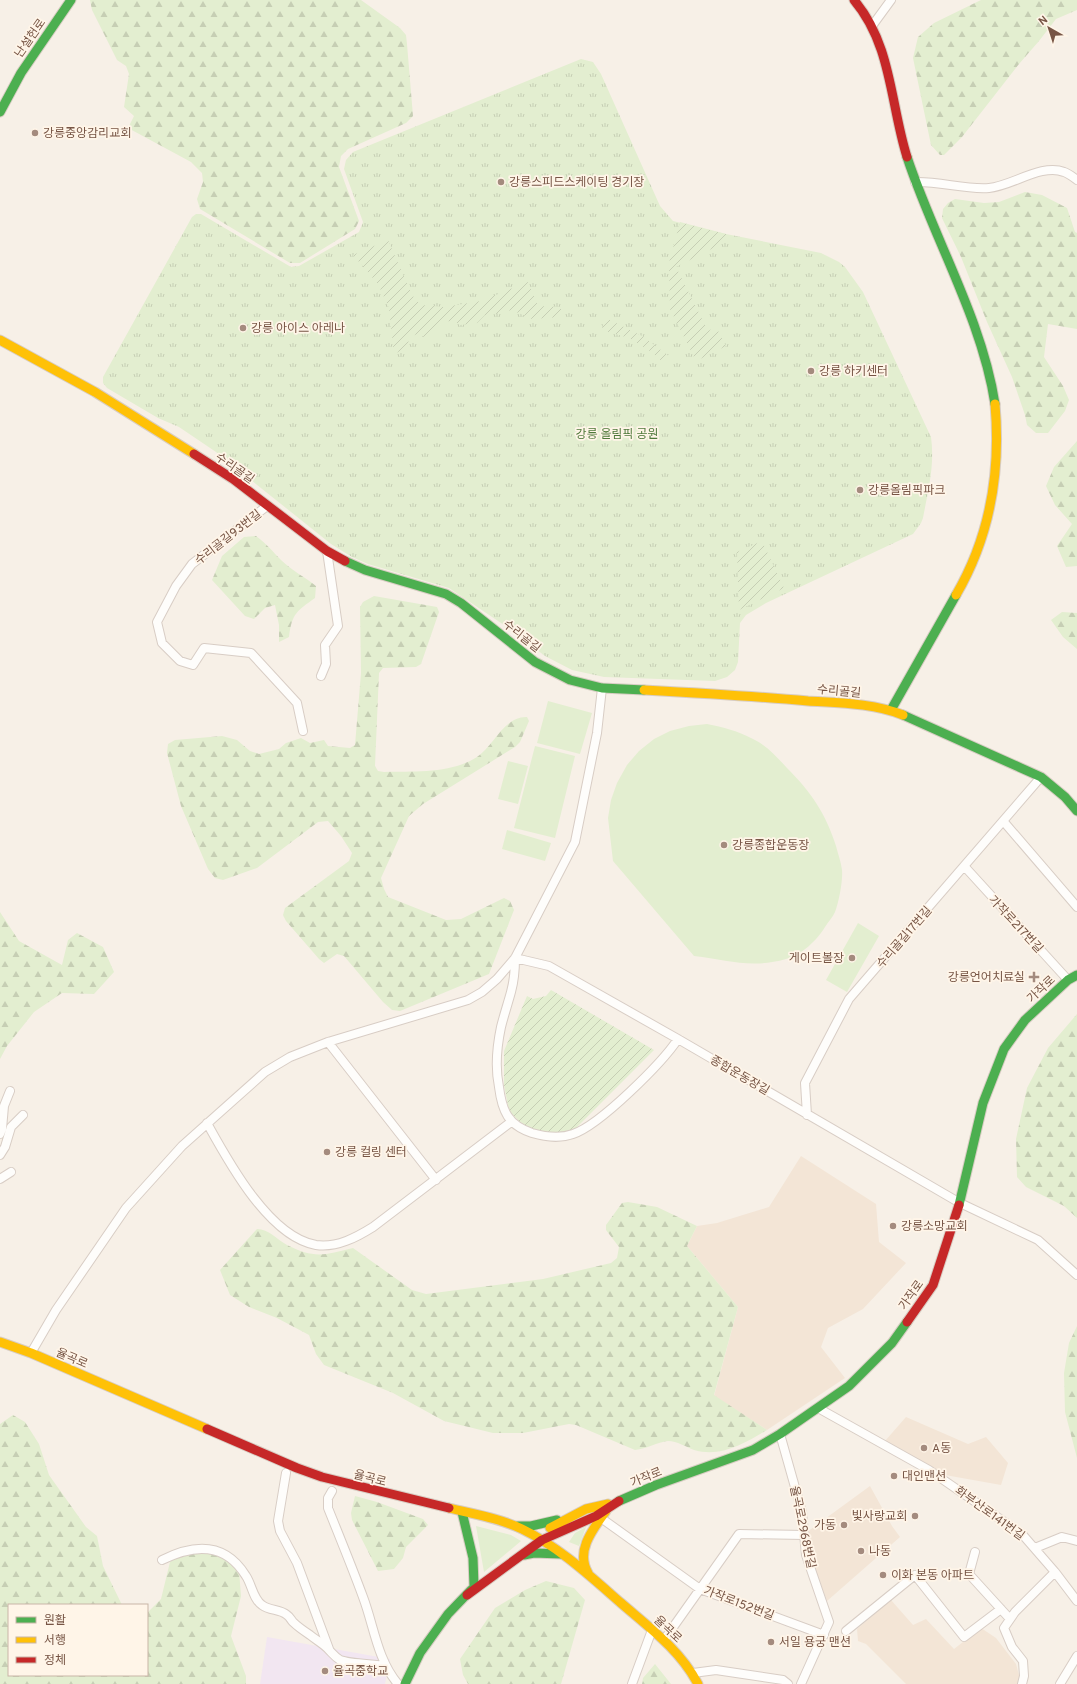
<svg xmlns="http://www.w3.org/2000/svg" width="1077" height="1684" font-family="Overpass,'Noto Sans KR',sans-serif">
	<style>
		.residential { fill: #f3e5d6 }
		.education { fill: #f2e6f1 }
		.grass { fill: #e3eed0 }
		.forest { fill: url(#forest-firs) }
		.park { fill: url(#park-tufts) }
		.garden { fill: url(#garden-furrows) }
		.lines { fill: none; stroke-linecap: round; stroke-linejoin: round }
		.street-casing { stroke: #d8cdc5; stroke-width: 10 }
		.fast-casing { stroke: #d8cdc3; stroke-width: 11 }
		.slow-casing { stroke: #d8cdc3; stroke-width: 11 }
		.jam-casing { stroke: #d8cdc3; stroke-width: 11 }
		.street { stroke: #fefdfb; stroke-width: 8 }
		.fast { stroke: #4caf50; stroke-width: 9 }
		.slow { stroke: #ffc107; stroke-width: 9 }
		.jam { stroke: #c62828; stroke-width: 9 }
		.poi-dot { fill: #a48b7e; stroke: #fff5e8; stroke-width: 1.5 }
		.labels { text-anchor: middle; stroke-width: 3.5; stroke-linejoin: round; paint-order: stroke }
		.street-label { font-size: 12px; fill: #775545; stroke: #fff5e8 }
		.poi-label { font-size: 12px; fill: #775545; stroke: #fff5e8; text-anchor: start }
		.park-label { font-size: 12px; fill: #4f793a; stroke: #fff5e8 }
	</style>
	<defs>
		<pattern id="forest-firs" width="22" height="20" patternUnits="userSpaceOnUse"><rect width="22" height="20" fill="#e3eed0"/><path d="M5 1l3.5 6h-7zM16 11l3.5 6h-7z" fill="#c6ceb4"/></pattern>
		<pattern id="park-tufts" width="24" height="20" patternUnits="userSpaceOnUse"><rect width="24" height="20" fill="#e3eed0"/><path d="M3 7l-1-3M5 7V3M7 7l1-3M15 17l-1-3M17 17v-4M19 17l1-3" fill="none" stroke="#c6ceb4"/></pattern>
		<pattern id="garden-furrows" width="10" height="10" patternUnits="userSpaceOnUse"><rect width="10" height="10" fill="#e3eed0"/><path d="M-1 1l2-2M0 10L10 0M9 11l2-2" fill="none" stroke="#c6ceb4"/></pattern>
	</defs>
	<rect width="100%" height="100%" fill="#f7f0e7"/>
	<path class="residential" d="M801,1156L876,1204L879,1242L906,1263L863,1309L828,1328L821,1347L845,1378L767,1430L714,1396L738,1307L687,1246L697,1226L717,1223L769,1207Z
		M906,1417L968,1444L986,1437L1008,1463L1001,1485L945,1475L885,1441Z
		M870,1486L892,1526L900,1537L827,1601L810,1555L807,1532Z
		M891,1600L913,1625L926,1619L954,1649L981,1628L996,1638L1016,1664L1020,1679L1018,1684H906L866,1644L858,1641L857,1629Z"/>
	<path class="education" d="M267,1637L390,1659L385,1684H260Z"/>
	<path class="grass" d="M548,701L592,713L580,754L537,743Z
		M707,724C723,727 738,731 753,739C766,745 777,757 787,768C811,792 826,814 836,846C838,854 841,862 842,870C843,880 839,902 835,912C833,917 828,922 825,927C817,940 802,955 786,959C751,969 728,960 694,956L613,861L608,818L611,800L617,783L627,765L639,751L654,739L670,731L689,726Z
		M535,746L575,756L555,838L514,828Z
		M508,761L528,766L518,804L498,799Z
		M507,830L551,843L545,861L502,849Z
		M858,923L879,936L847,992L826,980Z
		M476,1526L511,1535L521,1541L484,1572Z
		M586,1527L579,1546L569,1542L575,1533Z"/>
	<path class="forest" d="M90,0H361L400,28L406,35L407,44L413,116L406,123L348,149L341,156L339,167L359,221L355,229L300,263H290L200,209L197,199L203,182L202,173L191,162L128,128L134,116L124,107L129,74L126,66L117,60L92,10Z
		M981,0H1077V10L1056,19L1039,41L1019,64L962,137L944,155H940L931,145L913,58L918,37L934,23Z
		M1025,192L1042,195L1067,208L1075,232L1077,233V329L1048,324L1044,357L1063,386L1069,400L1065,411L1048,433H1036L1027,425L1025,415L1012,377L987,322L961,257L942,218L943,209L948,203L955,199L984,203L999,202Z
		M1077,441V566L1066,567L1057,546L1072,524L1055,505L1046,486L1054,467Z
		M256,536C268,545 272,551 281,560C291,570 305,577 316,586L315,598C297,611 292,613 289,637L279,642V625L275,605L265,608L254,619L245,616L212,580L222,556L244,537Z
		M374,596L437,607L439,612L421,664L416,667L383,668L379,673L375,766L378,771L384,772C415,771 450,774 477,757C494,746 504,716 527,717L529,721L520,742L515,747L423,804L409,816L381,878L384,889L388,897L446,920L461,919L504,898L510,901L514,910L489,974L400,1011L392,1010L383,1002L344,956L337,954L324,963L319,959L286,921L283,915L285,908L349,861L352,853L341,836L328,821L318,822L257,868L223,880L215,878L208,869L181,806L167,753L168,744L175,740L222,736L237,740L250,751L259,754L279,749L286,743L301,738L310,743L324,740L328,746L350,748L355,745L361,673L360,607L363,602Z
		M1062,612L1077,613V649L1063,637L1051,620Z
		M0,912L19,941L62,965L68,940L77,933L103,947L114,972L94,994L62,993L34,1012L7,1046L0,1059Z
		M1077,1014V1218L1064,1206L1026,1187L1017,1177L1016,1139L1027,1088L1048,1048Z
		M628,1202L657,1207L697,1226L687,1246L738,1307L714,1395L767,1430C745,1443 721,1458 694,1450C686,1447 677,1441 668,1441C657,1442 647,1449 635,1450L576,1425L569,1424L523,1433H493L444,1421L393,1393L324,1365L316,1354L309,1335L277,1318L249,1307L230,1295L220,1270L257,1229C269,1229 276,1239 287,1245C314,1259 325,1255 353,1248L412,1290L426,1294L543,1279L611,1263L617,1258L619,1247L606,1230V1225L622,1203Z
		M1077,1326V1458L1065,1412L1064,1373L1069,1343Z
		M13,1415L25,1422L39,1444L49,1475L86,1527L97,1536L103,1566L122,1605H9V1675H147V1613L161,1599L170,1562L193,1546L220,1549L239,1570L241,1596L231,1636L246,1676V1684H0V1424Z
		M355,1496L377,1502L423,1519L428,1525L406,1547L403,1558L394,1569L378,1571L352,1520L351,1513Z
		M546,1581L574,1588L585,1600L561,1684H468L463,1675L460,1659L495,1608L525,1590Z
		M655,1664L671,1684H642L643,1678Z"/>
	<path class="park" d="M581,59L593,62L601,74L660,206L673,221L726,234L821,253L839,262L845,267L863,292L931,437C935,465 928,491 923,518L921,523L913,534L766,603L746,615L740,623L738,662L735,670L727,677L715,681L604,677L572,670L545,656L504,625L449,588L368,564L352,557L331,544L216,452L179,427L158,418L107,388L103,383V377L192,217L196,214H201L291,267L299,266L359,232L363,222L344,169L346,160L353,152Z"/>
	<path class="garden" d="M680,222L726,234L727,241L676,267L708,331L716,327L726,346L696,361L670,309L669,263Z
		M388,240L412,295L421,305L444,307L481,301L528,282L538,306L561,307V317L532,319L514,311L505,310L496,314L485,315L477,323L460,325L457,323L449,321C439,324 436,334 427,338L417,334L410,337L406,348L394,354L389,308L378,284L353,255Z
		M604,317L644,337L670,357L664,363L650,351L629,338L602,330Z
		M762,541L784,588L739,610L737,552Z
		M551,990L654,1050L572,1132L552,1134L532,1130L519,1121L509,1111L504,1085V1051L527,996L533,999L546,996Z"/>
	<g class="lines">
		<defs>
			<path id="street" d="M872,26L891,0
				M915,182C939,181 966,190 989,188C1012,186 1042,163 1064,172C1068,173 1073,177 1077,180
				M267,506L192,564L176,586L157,622L162,643L180,661L193,665L204,648L251,653L297,703L303,731
				M321,676L326,664L325,645L338,626L327,551
				M1004,822L1077,907
				M965,867L1068,980
				M678,1039C662,1063 600,1125 573,1134C559,1139 546,1137 532,1133C508,1125 502,1111 499,1087C495,1068 497,1046 501,1027C504,1015 508,1003 511,992C514,981 515,970 515,958L549,966L678,1039L960,1203L1038,1240L1077,1275
				M328,1042L436,1180
				M807,1115L805,1083L849,999L1041,777
				M207,1123C228,1161 269,1237 316,1245C337,1248 357,1237 373,1227L511,1122
				M0,1134L2,1129L4,1106L10,1091
				M0,1155L5,1147L11,1127L23,1115
				M0,1179L11,1172
				M31,1353L56,1310L126,1208L182,1146L265,1072L290,1057L328,1042L468,1000L482,992L497,979L515,958L575,842L597,733L602,688
				M818,1408L929,1470L1022,1534L1055,1572L1015,1612L1004,1628L1012,1647L1023,1661L1024,1676L1022,1684
				M780,1434L802,1512L806,1555L829,1622L801,1684
				M286,1473L278,1521L280,1531L297,1563L329,1649
				M332,1491L328,1498V1508C340,1538 352,1567 363,1597C374,1626 377,1659 398,1684
				M601,1518L700,1589L824,1635
				M1035,1548L1062,1537L1077,1541
				M975,1552L969,1574L1010,1619
				M162,1560C194,1544 225,1542 246,1576C252,1585 253,1599 262,1605C270,1611 280,1609 287,1615C290,1617 291,1620 293,1622C298,1627 304,1631 310,1635C316,1640 324,1644 329,1650C333,1654 335,1657 340,1660C350,1664 374,1664 385,1666
				M1055,1572L1077,1601
				M846,1631L915,1575L964,1637L1001,1609
				M664,1640L739,1534L805,1535
				M693,1673L716,1670L783,1680L788,1684
				M632,1684L652,1630
				M1060,1684L1077,1656"/>
			<path id="fast" d="M0,112L21,73L71,0
				M907,157C934,239 982,319 995,404
				M345,561L365,570L446,594L461,603L535,662L570,680L602,688L644,690
				M891,710L956,595
				M903,715L1041,777L1065,797L1077,811
				M959,1205L983,1103L1004,1049L1025,1020L1068,980L1077,975
				M619,1501L656,1485L753,1450L780,1434L849,1386L892,1343L907,1322
				M462,1512L473,1558L474,1586
				M518,1526H531L557,1520
				M524,1555L534,1553L561,1554
				M405,1684L420,1653L448,1614L471,1590"/>
			<path id="slow" d="M0,340L95,392L194,454
				M956,595C991,535 1001,472 995,404
				M644,690C699,693 753,696 808,701C839,703 873,703 903,715
				M0,1342L31,1353L207,1429
				M449,1508C473,1514 499,1518 522,1529C559,1547 590,1576 621,1603C650,1628 680,1650 698,1684
				M550,1528L586,1509L608,1504
				M588,1573C575,1551 593,1529 606,1511"/>
			<path id="jam" d="M854,0C892,45 890,103 907,157
				M194,454L233,479L327,551L345,561
				M907,1322L933,1285L959,1205
				M207,1429L297,1468L322,1477L449,1508
				M467,1595L542,1540L596,1516L619,1501"/>
		</defs>
		<use href="#street" class="street-casing"/>
		<use href="#fast" class="fast-casing"/>
		<use href="#slow" class="slow-casing"/>
		<use href="#jam" class="jam-casing"/>
		<use href="#street" class="street"/>
		<use href="#fast" class="fast"/>
		<use href="#slow" class="slow"/>
		<use href="#jam" class="jam"/>
	</g>
	<g class="poi-dot">
		<circle cx="35" cy="133" r="4"/>
		<circle cx="501" cy="182" r="4"/>
		<circle cx="243" cy="328" r="4"/>
		<circle cx="811" cy="371" r="4"/>
		<circle cx="860" cy="490" r="4"/>
		<circle cx="724" cy="845" r="4"/>
		<circle cx="852" cy="958" r="4"/>
		<path d="M1032 971h4v4h4v4h-4v4h-4v-4h-4v-4h4z"/>
		<circle cx="327" cy="1152" r="4"/>
		<circle cx="893" cy="1226" r="4"/>
		<circle cx="924" cy="1448" r="4"/>
		<circle cx="894" cy="1476" r="4"/>
		<circle cx="915" cy="1516" r="4"/>
		<circle cx="844" cy="1525" r="4"/>
		<circle cx="861" cy="1551" r="4"/>
		<circle cx="883" cy="1575" r="4"/>
		<circle cx="771" cy="1642" r="4"/>
		<circle cx="325" cy="1671" r="4"/>
	</g>
	<g class="labels">
		<g class="street-label">
			<text transform="translate(30 38) rotate(-55)" y="4">난설헌로</text>
			<text transform="translate(235 468) rotate(35)" y="4">수리골길</text>
			<text transform="translate(228 537) rotate(-38)" y="4">수리골길93번길</text>
			<text transform="translate(522 636) rotate(38)" y="4">수리골길</text>
			<text transform="translate(839 691) rotate(5)" y="4">수리골길</text>
			<text transform="translate(1016 924) rotate(47)" y="4">가작로217번길</text>
			<text transform="translate(904 937) rotate(-49)" y="4">수리골길17번길</text>
			<text transform="translate(1041 989) rotate(-43)" y="4">가작로</text>
			<text transform="translate(740 1075) rotate(30)" y="4">종합운동장길</text>
			<text transform="translate(911 1295) rotate(-55)" y="4">가작로</text>
			<text transform="translate(72 1358) rotate(23)" y="4">율곡로</text>
			<text transform="translate(646 1477) rotate(-22)" y="4">가작로</text>
			<text transform="translate(370 1478) rotate(14)" y="4">율곡로</text>
			<text transform="translate(990 1513) rotate(36)" y="4">화부산로141번길</text>
			<text transform="translate(803 1527) rotate(78)" y="4">율곡로2968번길</text>
			<text transform="translate(739 1603) rotate(21)" y="4">가작로152번길</text>
			<text transform="translate(668 1629) rotate(43)" y="4">율곡로</text>
		</g>
		<g class="poi-label">
			<text x="43" y="137">강릉중앙감리교회</text>
			<text x="509" y="186">강릉스피드스케이팅 경기장</text>
			<text x="251" y="332">강릉 아이스 아레나</text>
			<text x="819" y="375">강릉 하키센터</text>
			<text x="868" y="494">강릉올림픽파크</text>
			<text x="732" y="849">강릉종합운동장</text>
			<text x="844" y="962" text-anchor="end">게이트볼장</text>
			<text x="1025" y="981" text-anchor="end">강릉언어치료실</text>
			<text x="335" y="1156">강릉 컬링 센터</text>
			<text x="901" y="1230">강릉소망교회</text>
			<text x="932" y="1452">A동</text>
			<text x="902" y="1480">대인맨션</text>
			<text x="907" y="1520" text-anchor="end">빛사랑교회</text>
			<text x="836" y="1529" text-anchor="end">가동</text>
			<text x="869" y="1555">나동</text>
			<text x="891" y="1579">이화 본동 아파트</text>
			<text x="779" y="1646">서일 용궁 맨션</text>
			<text x="333" y="1675">율곡중학교</text>
		</g>
		<g class="park-label">
			<text x="617" y="438">강릉 올림픽 공원</text>
		</g>
	</g>
	<rect x="8" y="1604" width="140" height="72" fill="#fff5e8" stroke="#c9b5a7"/>
	<rect x="16" y="1617" width="20" height="6" fill="#4caf50" stroke="#c9b5a7"/>
	<text x="44" y="1624" font-size="12" fill="#775545">원활</text>
	<rect x="16" y="1637" width="20" height="6" fill="#ffc107" stroke="#c9b5a7"/>
	<text x="44" y="1644" font-size="12" fill="#775545">서행</text>
	<rect x="16" y="1657" width="20" height="6" fill="#c62828" stroke="#c9b5a7"/>
	<text x="44" y="1664" font-size="12" fill="#775545">정체</text>
	<g transform="translate(1049 28) rotate(321)" stroke="#fff5e8" stroke-width="3" paint-order="stroke">
	<path d="M0-3L7 15L0 10L-7 15Z" fill="#775545"/>
	<text y="-6" font-size="11" font-weight="bold" text-anchor="middle" fill="#775545">N</text>
	</g>
</svg>
